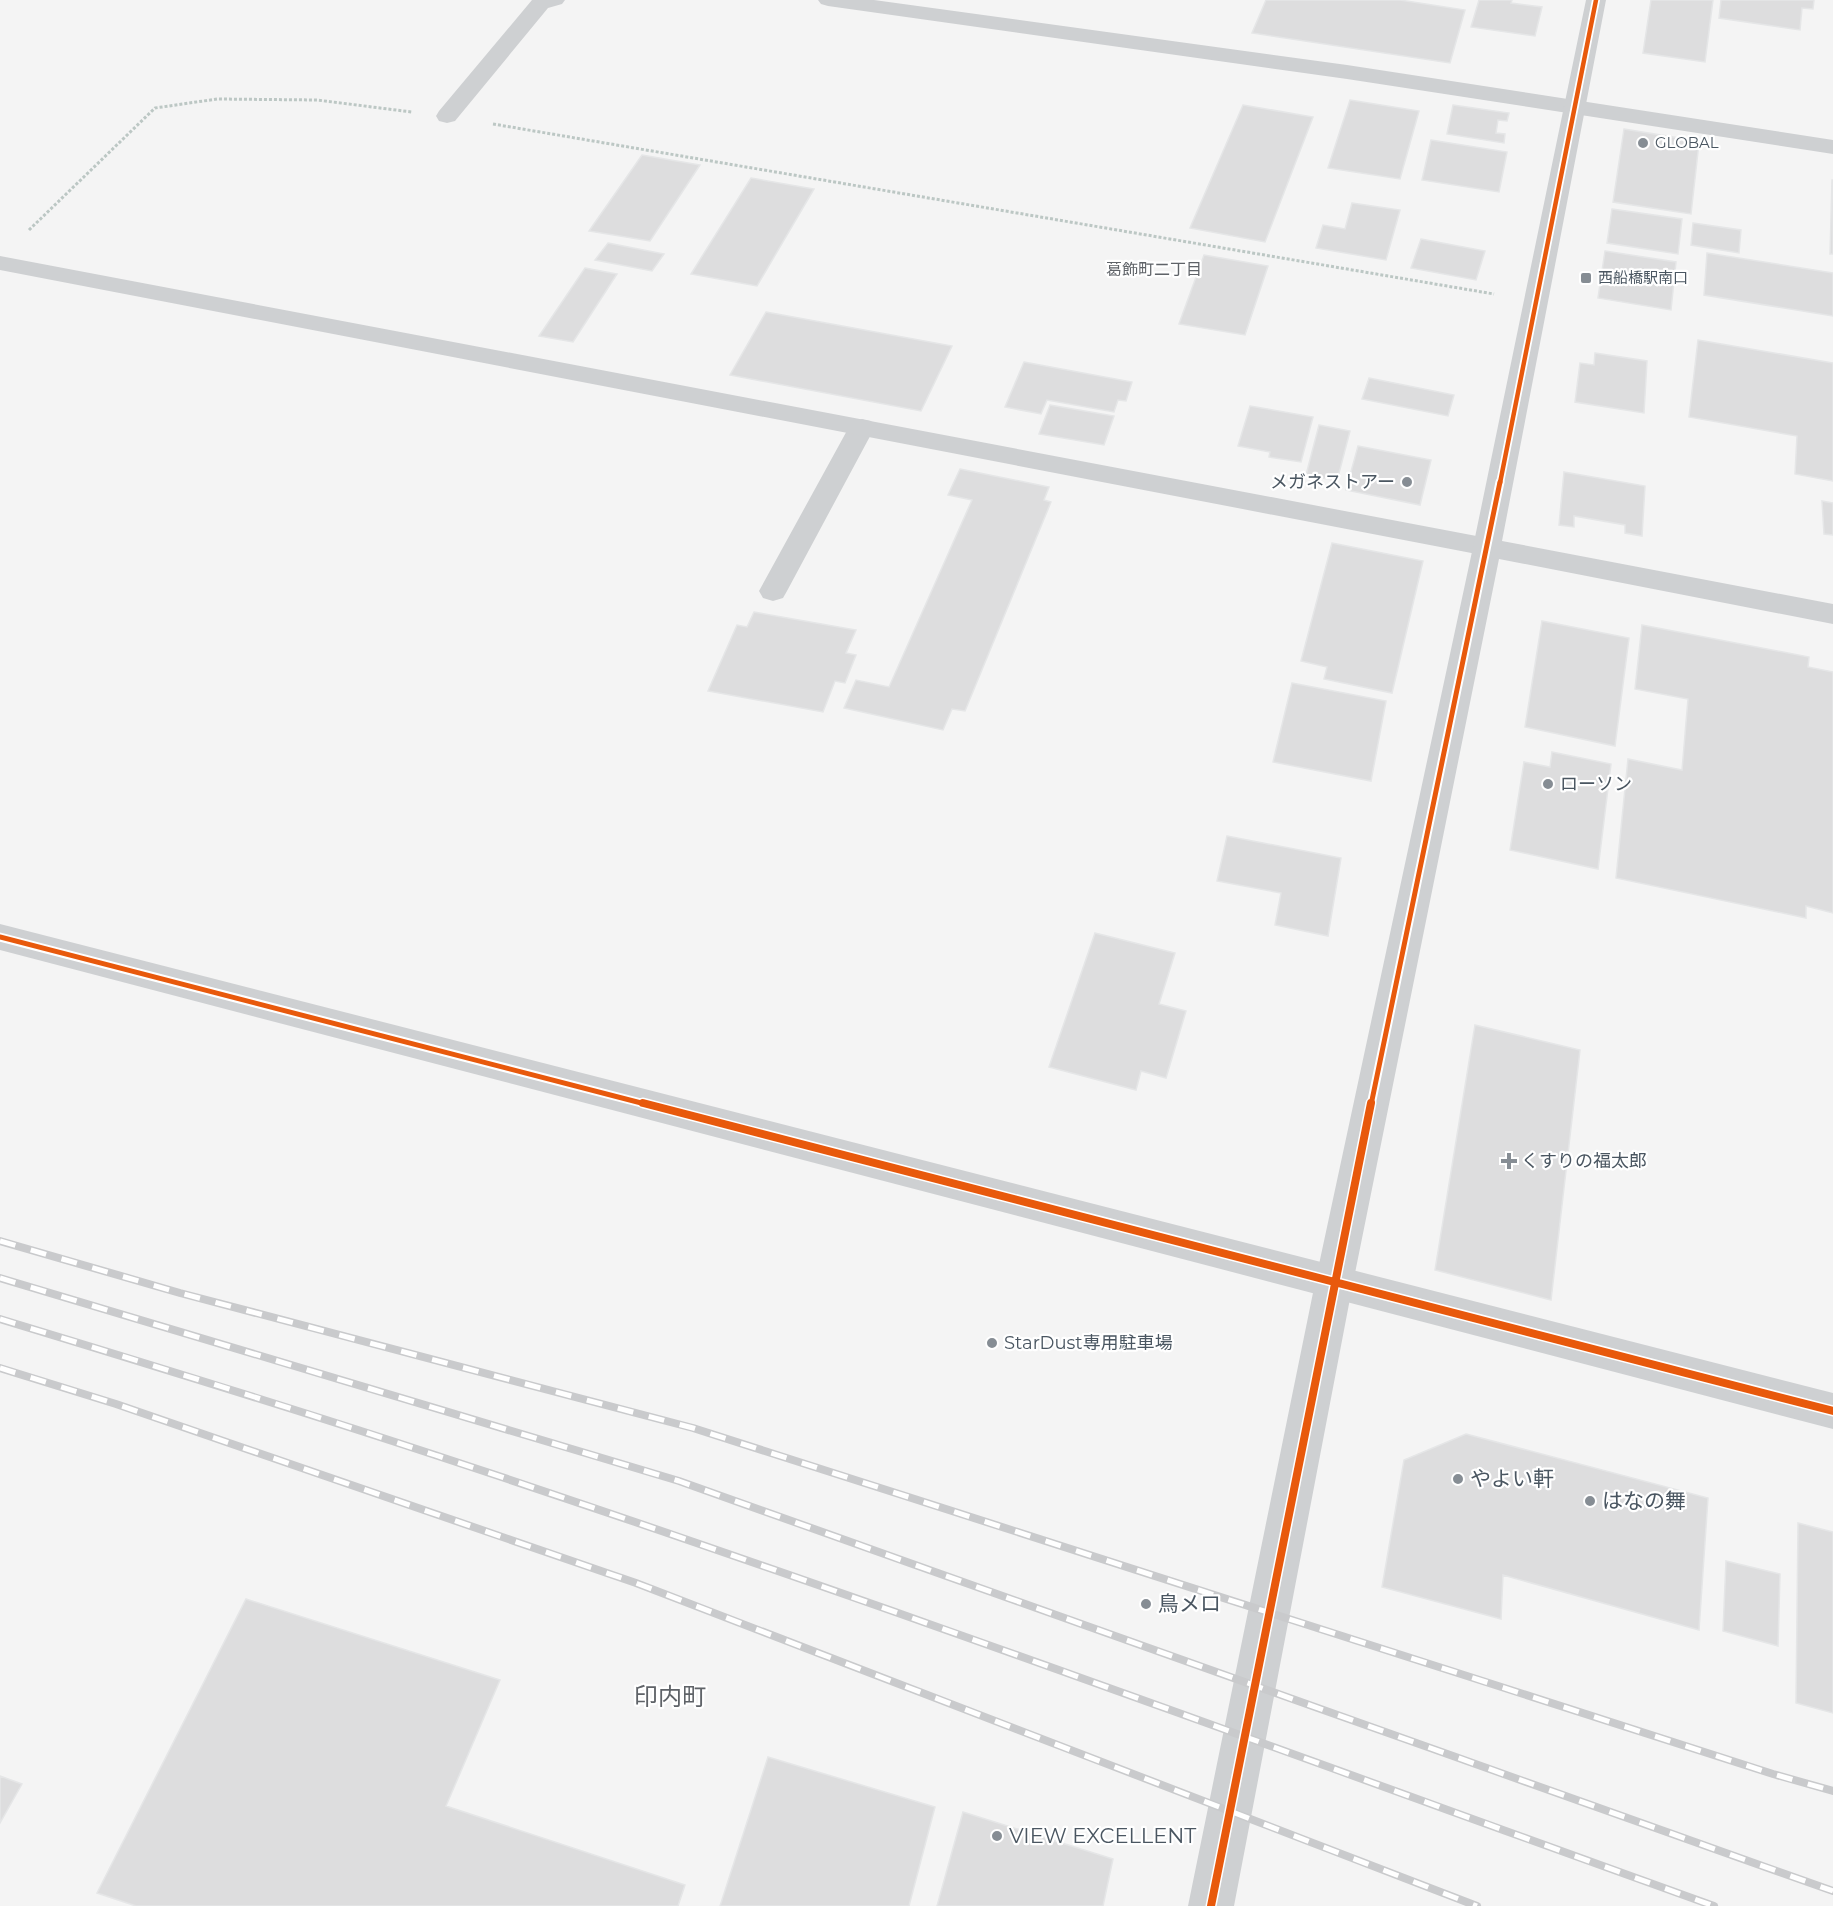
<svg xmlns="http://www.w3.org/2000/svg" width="1833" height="1906" font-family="Montserrat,'Noto Sans JP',sans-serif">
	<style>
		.building { fill: #ddddde; stroke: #e5e6e7; stroke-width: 1.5 }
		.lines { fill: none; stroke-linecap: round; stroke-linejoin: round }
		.path { stroke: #bcc7c4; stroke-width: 3; stroke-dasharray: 3 2; stroke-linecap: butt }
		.service { fill: #ced0d2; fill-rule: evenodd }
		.minor { fill: #ced0d2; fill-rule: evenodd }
		.tertiary { fill: #ced0d2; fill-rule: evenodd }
		.rail-casing { stroke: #c9cacc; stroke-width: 8 }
		.rail { stroke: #fff; stroke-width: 5; stroke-dasharray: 16; stroke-linecap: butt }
		.cycleway-far2-casing { stroke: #fff; stroke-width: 8 }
		.cycleway-far1-casing { stroke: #fff; stroke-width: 9 }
		.cycleway-casing { stroke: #fff; stroke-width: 11 }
		.cycleway-far2 { stroke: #e8590c; stroke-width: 4.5 }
		.cycleway-far1 { stroke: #e8590c; stroke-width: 5 }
		.cycleway { stroke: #e8590c; stroke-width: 8 }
		.poi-dot { fill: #868d94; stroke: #fff; stroke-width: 2 }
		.labels { text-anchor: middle; stroke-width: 4.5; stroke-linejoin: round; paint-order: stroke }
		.far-poi-label { font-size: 15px; fill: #4a5661; stroke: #fff; text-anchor: start }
		.far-neighbourhood-label { font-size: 16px; fill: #5f6368; stroke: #fff }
		.poi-label { font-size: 18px; fill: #4a5661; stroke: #fff; text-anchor: start }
		.near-poi-label { font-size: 21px; fill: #4a5661; stroke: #fff; text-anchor: start }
		.near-neighbourhood-label { font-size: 24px; fill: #5f6368; stroke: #fff }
	</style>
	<rect width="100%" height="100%" fill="#f4f4f4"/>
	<path class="building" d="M1266,0H1400L1465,10L1450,63L1252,33Z
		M1479,0H1512L1511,3L1542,7L1535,36L1471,27Z
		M1651,0H1713L1705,62L1643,53Z
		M1721,0H1814L1813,9L1802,8L1800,30L1719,18Z
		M1350,100L1419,111L1400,179L1328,168Z
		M1243,105L1313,117L1265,242L1190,228Z
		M1453,105L1509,113L1507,121L1498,120L1496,133L1505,134L1504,143L1447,134Z
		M1624,129L1679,138V140L1699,143L1691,214L1613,202Z
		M1431,140L1507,152L1499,192L1422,180Z
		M642,155L700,165L650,241L589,231Z
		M751,178L814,189L757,286L691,274Z
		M1832,180H1833V254H1830Z
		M1352,203L1400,210L1386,260L1316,248L1323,225L1345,229Z
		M1612,209L1682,219L1678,254L1607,243Z
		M1693,223L1741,230L1739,253L1691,245Z
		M1421,239L1485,251L1476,280L1411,268Z
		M608,243L664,254L652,271L595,260Z
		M1605,251L1676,262L1671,310L1598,298Z
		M1707,253L1833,273V316L1704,295Z
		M1204,255L1268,266L1245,335L1179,324Z
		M585,268L617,274L573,342L539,336Z
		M766,312L952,346L921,411L730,375Z
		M1698,340L1833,363V481L1795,474L1797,436L1689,417Z
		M1595,353L1647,361L1644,413L1575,402L1580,363L1594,365Z
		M1024,362L1132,382L1126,401L1118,400L1114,412L1047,400L1041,414L1005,407Z
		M1369,378L1454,395L1448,416L1362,399Z
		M1050,405L1114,416L1104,445L1039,434Z
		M1250,406L1313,417L1301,462L1269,457L1270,452L1238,446Z
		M1319,425L1350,431L1337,481L1306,475Z
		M1358,446L1431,460L1420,505L1346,490Z
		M960,469L1049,487L1044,500L1051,502L965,711L952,709L943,730L844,708L856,680L889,687L972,500L948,495Z
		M1564,472L1645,486L1642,536L1625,533V525L1574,516V527L1559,525Z
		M1822,501L1833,503V535L1824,534Z
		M1332,543L1423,561L1392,693L1324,679L1327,667L1301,661Z
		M754,612L856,630L846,653L856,655L845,683L835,681L823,712L708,691L737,625L747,627Z
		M1542,621L1629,638L1615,746L1525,727Z
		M1642,625L1809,657L1808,667L1833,672V913L1806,906V918L1616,878L1628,759L1682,770L1688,699L1635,689Z
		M1292,683L1386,701L1371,781L1273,762Z
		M1552,752L1611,764L1598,869L1510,850L1524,762L1550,767Z
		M1227,836L1341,858L1328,936L1275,925L1281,893L1217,881Z
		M1095,933L1175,953L1159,1004L1186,1011L1166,1078L1141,1071L1136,1090L1049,1067Z
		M1475,1025L1580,1050L1551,1300L1435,1270Z
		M1466,1434L1708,1498L1699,1630L1503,1575L1501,1619L1382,1587L1404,1460Z
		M1798,1523L1833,1532V1713L1796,1703Z
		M1726,1561L1780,1574L1778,1646L1723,1631Z
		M246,1599L500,1680L446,1806L685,1885L678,1906H136L97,1893Z
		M768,1757L935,1807L909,1906H720Z
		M0,1776L22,1784L0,1823Z
		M963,1812L1113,1859L1103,1906H937Z"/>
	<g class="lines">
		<path class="path" d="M493,124L1494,294
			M29,230L155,108L217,99L317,100L412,112"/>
		<path class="service" d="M532,0H565L562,4L548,8L455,121L447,123L439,121L436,116L439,111Z
			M862,419L871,421L875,427L787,591L783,598L773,601L763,598L759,591L849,427L853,421Z"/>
		<path class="minor" d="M818,0H874L1347,65L1833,140V154L1347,79L828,6L821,4Z
			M0,256L1487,538L1497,540L1501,547L1497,554L1487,556L0,270Z
			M0,924L1833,1393V1429L0,950Z"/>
		<path class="tertiary" d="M1586,0H1606L1502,541L1833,604V624L1499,559L1353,1283L1234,1906H1188L1315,1283L1473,547Z"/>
		<defs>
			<path id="rail" d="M0,1241L180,1293L693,1428L1773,1774L1833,1791
				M0,1278L679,1481L1833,1891
				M0,1319C145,1363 290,1407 435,1455C864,1596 1288,1753 1714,1906
				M0,1368L116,1404L636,1583L1477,1906"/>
		</defs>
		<use href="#rail" class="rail-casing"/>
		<use href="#rail" class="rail"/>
		<defs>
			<path id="cycleway-far2" d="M1500,483L1596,0"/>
			<path id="cycleway-far1" d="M0,937L649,1105
				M1371,1105L1500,482"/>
			<path id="cycleway" d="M643,1103L1833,1411
				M1211,1906L1371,1103"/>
		</defs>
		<use href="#cycleway-far2" class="cycleway-far2-casing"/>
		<use href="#cycleway-far1" class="cycleway-far1-casing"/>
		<use href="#cycleway" class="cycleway-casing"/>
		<use href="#cycleway-far2" class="cycleway-far2"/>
		<use href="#cycleway-far1" class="cycleway-far1"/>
		<use href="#cycleway" class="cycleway"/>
	</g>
	<g class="poi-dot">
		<circle cx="1643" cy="143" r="6"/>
		<rect x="1580" y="272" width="12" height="12" rx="3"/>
		<circle cx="1407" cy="482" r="6"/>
		<circle cx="1548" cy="784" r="6"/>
		<path d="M1506 1152h6v6h6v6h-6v6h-6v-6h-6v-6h6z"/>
		<circle cx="992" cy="1343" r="6"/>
		<circle cx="1458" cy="1479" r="6"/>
		<circle cx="1590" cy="1501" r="6"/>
		<circle cx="1146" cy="1604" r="6"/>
		<circle cx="997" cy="1836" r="6"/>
	</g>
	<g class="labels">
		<g class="far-poi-label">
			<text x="1655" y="148">GLOBAL</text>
			<text x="1598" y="283">西船橋駅南口</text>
		</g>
		<g class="far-neighbourhood-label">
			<text x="1154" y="275">葛飾町二丁目</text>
		</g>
		<g class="poi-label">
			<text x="1395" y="488" text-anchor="end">メガネストアー</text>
			<text x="1560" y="790">ローソン</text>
			<text x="1521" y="1167">くすりの福太郎</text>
			<text x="1004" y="1349">StarDust専用駐車場</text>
		</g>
		<g class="near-poi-label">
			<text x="1470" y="1486">やよい軒</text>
			<text x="1602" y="1508">はなの舞</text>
			<text x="1158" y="1611">鳥メロ</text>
			<text x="1009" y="1843">VIEW EXCELLENT</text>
		</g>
		<g class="near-neighbourhood-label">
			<text x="670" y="1705">印内町</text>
		</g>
	</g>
</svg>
